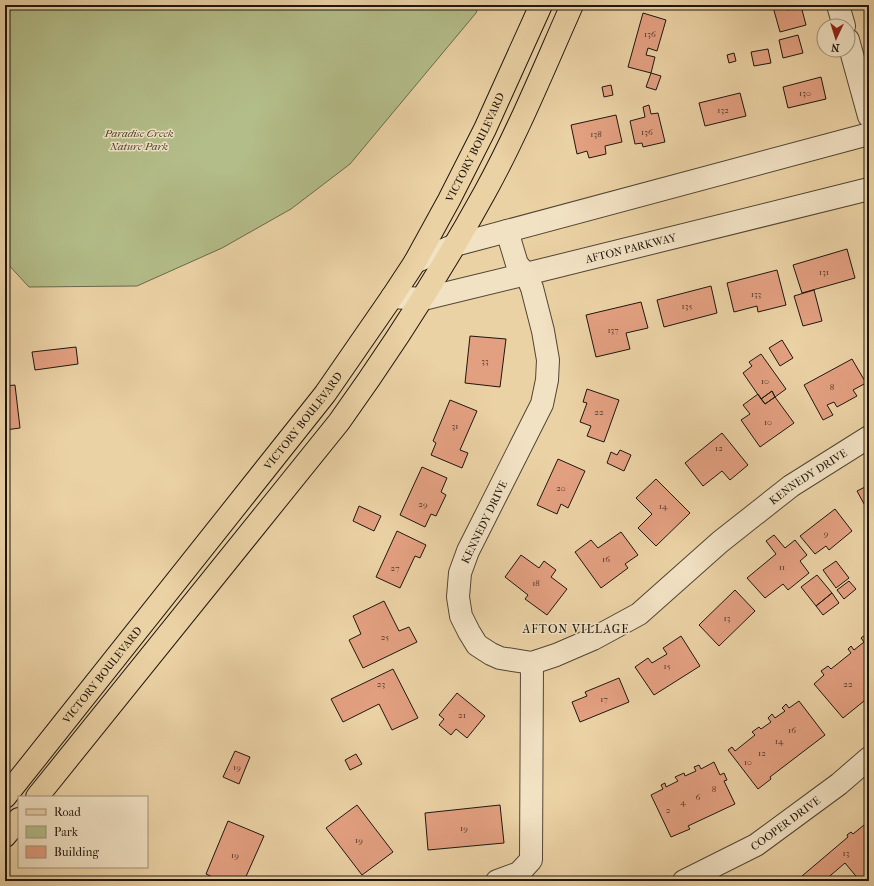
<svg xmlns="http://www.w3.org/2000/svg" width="874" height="886" font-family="'IM FELL French Canon',serif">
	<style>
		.green { fill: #b3bd89; stroke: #696a4c }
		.building { fill: #e3a081; stroke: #1f160e }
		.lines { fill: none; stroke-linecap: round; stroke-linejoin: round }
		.minor-casing { stroke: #524534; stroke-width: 24 }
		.major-casing { stroke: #1f160e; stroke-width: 24 }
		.minor { stroke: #f2e2c4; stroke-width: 22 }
		.major { stroke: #ebd2a5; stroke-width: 22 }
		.labels { text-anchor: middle; stroke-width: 3; stroke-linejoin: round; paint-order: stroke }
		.number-label { font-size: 9px; fill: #50382b }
		.park-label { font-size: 11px; font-style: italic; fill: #4b4833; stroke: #f2e2c4 }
		.street-label { font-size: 11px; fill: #1f160e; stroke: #f2e2c4 }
		.neighbourhood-label { font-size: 12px; letter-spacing: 1px; fill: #1f160e; stroke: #f2e2c4 }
	</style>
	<rect width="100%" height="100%" fill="#ebd2a5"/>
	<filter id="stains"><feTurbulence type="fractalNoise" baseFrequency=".005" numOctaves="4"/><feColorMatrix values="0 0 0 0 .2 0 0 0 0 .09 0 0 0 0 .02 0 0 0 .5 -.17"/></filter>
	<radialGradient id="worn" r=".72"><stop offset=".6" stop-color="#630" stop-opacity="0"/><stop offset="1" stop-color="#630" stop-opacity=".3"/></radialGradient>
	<path class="green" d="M5,5H479L476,13L350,164L291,209L222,248L137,286L29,287L5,261Z"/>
	<path class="building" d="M781,5H786L787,10L801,6L806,25L780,32L773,7Z
		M643,13L666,20L657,51L648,48L646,55L655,57L651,73L628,67Z
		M798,35L803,53L783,58L779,40Z
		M768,49L771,63L754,66L751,52Z
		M734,53L736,61L729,63L727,55Z
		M651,73L661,76L656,90L646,87Z
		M821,77L826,99L788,108L783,87Z
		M611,85L613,95L604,97L602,87Z
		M740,93L746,116L705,126L699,103Z
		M649,105L651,114L658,113L665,142L643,147L642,143L635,144L630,121L645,117L643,107Z
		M616,115L622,142L605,146L606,154L589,158L587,151L577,154L571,125Z
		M847,249L855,278L802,293L793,265Z
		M777,270L786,305L758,312L757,306L734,312L727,283Z
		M711,286L717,313L664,327L657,300Z
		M814,290L822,321L803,326L794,296Z
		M641,302L648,328L626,333L630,349L596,357L586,315Z
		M470,336L506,339L500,387L465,383Z
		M782,340L793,358L780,366L769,348Z
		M76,347L78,364L35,370L32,352Z
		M761,354L786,389L775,397L772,391L761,399L743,373L752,366L749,362Z
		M852,359L866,383L853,390L857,396L837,407L834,402L827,405L833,415L823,420L804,385Z
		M15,385L20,428L5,430V386Z
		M587,389L619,400L604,442L587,436L591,426L580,422L587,403L583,402Z
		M772,391L775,397L765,404L761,399Z
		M758,394L765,404L775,397L794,423L760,447L741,420L750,414L743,405Z
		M450,400L477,411L460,450L468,453L462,468L431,455L436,443L433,441Z
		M722,433L748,465L730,480L722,471L703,486L685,463Z
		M620,450L631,455L624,471L607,463L611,452L617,455Z
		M558,459L585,471L568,508L561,504L557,514L537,505Z
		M422,467L447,478L441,492L446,495L436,516L431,514L425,527L400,515Z
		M656,479L690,513L656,546L638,528L652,514L636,498Z
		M869,485V513L857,491Z
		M359,506L381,516L374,531L353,521Z
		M835,509L852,531L829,550L826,546L815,554L800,536Z
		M397,531L426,545L420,558L415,556L400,588L376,577Z
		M621,532L638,555L625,564L628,568L601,588L575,552L591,540L598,548Z
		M774,535L785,548L795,540L807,555L800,561L809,573L788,590L783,584L765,598L747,578L776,554L766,541Z
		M521,555L539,568L544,561L556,570L551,577L567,589L547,615L525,599L528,595L505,577Z
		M836,561L849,578L836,588L823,570Z
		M817,575L832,593L816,606L801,587Z
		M849,581L856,589L844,599L837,590Z
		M735,590L755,611L719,646L699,625Z
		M832,593L839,603L823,615L816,606Z
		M384,601L399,631L409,627L417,642L363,668L349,640L361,634L353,616Z
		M865,635L868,639L869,638V697L843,718L814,684L824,675L821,671L828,666L831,669L851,653L848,649L851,646L854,650L864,642L861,638Z
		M681,636L700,666L654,695L635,667L648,658L652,663L667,654L663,648Z
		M393,669L418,718L392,730L379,704L343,722L331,699Z
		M619,678L629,702L580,722L572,702L587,696L585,692Z
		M457,693L485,716L467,738L456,729L451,735L439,725L444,719L439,715Z
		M799,701L825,735L770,777L771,779L758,789L728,750L732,747L735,751L755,735L752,732L759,727L761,729L771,722L768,718L772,714L775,718L785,711L782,708L786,704L789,708Z
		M235,751L250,757L239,784L223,777Z
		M356,754L362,764L350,770L345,760Z
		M714,762L720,775L724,773L727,780L724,781L735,804L688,826L690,829L671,837L651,795L663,789L661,785L665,783L666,787L678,781L675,777L684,773L685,776L696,771L694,767L699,765L701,769Z
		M357,805L393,852L362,875L326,828Z
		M500,805L504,843L428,850L425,813Z
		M228,821L264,836L244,881H221L206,874Z
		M869,821V878L868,879L869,881H860L845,863L824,881H807L802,876L848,837L847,835L851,832L853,834Z"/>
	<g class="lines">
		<defs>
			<g id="minor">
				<path d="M838,5L844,26"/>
				<path d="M848,40L869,116"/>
				<path id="s1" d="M507,231L517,264L526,274L532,288L543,331L548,360L547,380L542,404L468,551L460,573L458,597L461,616L469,632L477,645L491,654L500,658L532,663L556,655L593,639L639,614L720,542L791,486L869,437"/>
				<path d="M415,262L455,245L869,134"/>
				<path id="s2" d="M392,297L423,299L526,274L869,189"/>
				<path d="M497,881L519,873L531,860L532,663"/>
				<path id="s3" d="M684,881L756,845L839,784L869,758"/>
			</g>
			<g id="major">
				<path id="s4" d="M5,797L325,394L392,297L415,262L449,200L485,129L541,5"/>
				<path d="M37,797L339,422C392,348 441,272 485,192C518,132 544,68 572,5"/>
				<path d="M5,836L19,819"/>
			</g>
		</defs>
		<use href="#minor" class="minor-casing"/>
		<use href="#major" class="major-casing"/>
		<use href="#minor" class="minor"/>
		<use href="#major" class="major"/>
	</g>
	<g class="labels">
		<g class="number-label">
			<text x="650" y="37">136</text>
			<text x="805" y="96">130</text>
			<text x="723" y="113">132</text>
			<text x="647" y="135">136</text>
			<text x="596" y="137">138</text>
			<text x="824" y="275">131</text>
			<text x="756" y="297">133</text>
			<text x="687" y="309">135</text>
			<text x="613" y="333">137</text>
			<text x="485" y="364">33</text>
			<text x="765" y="384">10</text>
			<text x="832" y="390">8</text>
			<text x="599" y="415">22</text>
			<text x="768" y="425">10</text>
			<text x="455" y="429">31</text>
			<text x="719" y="451">12</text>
			<text x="561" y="491">20</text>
			<text x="423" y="507">29</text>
			<text x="663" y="509">14</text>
			<text x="826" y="536">9</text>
			<text x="606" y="562">16</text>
			<text x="782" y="570">11</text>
			<text x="395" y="571">27</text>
			<text x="536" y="586">18</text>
			<text x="727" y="621">13</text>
			<text x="385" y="640">25</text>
			<text x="667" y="669">15</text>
			<text x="381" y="687">23</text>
			<text x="848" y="687">22</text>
			<text x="604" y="702">17</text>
			<text x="462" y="718">21</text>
			<text x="792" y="733">16</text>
			<text x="779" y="744">14</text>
			<text x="762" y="756">12</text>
			<text x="748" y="765">10</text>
			<text x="237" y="770">19</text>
			<text x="714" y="792">8</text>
			<text x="698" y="800">6</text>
			<text x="683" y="805">4</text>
			<text x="668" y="813">2</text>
			<text x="464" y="831">19</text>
			<text x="359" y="843">19</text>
			<text x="846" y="856">13</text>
			<text x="235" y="858">19</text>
		</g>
		<g class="park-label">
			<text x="139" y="137">Paradise Creek<tspan x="139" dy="13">Nature Park</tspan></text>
		</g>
		<g class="street-label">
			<text dy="4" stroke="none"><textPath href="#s4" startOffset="804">VICTORY BOULEVARD</textPath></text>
			<text dy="4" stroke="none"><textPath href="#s2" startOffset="245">AFTON PARKWAY</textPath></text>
			<text dy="4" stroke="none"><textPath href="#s4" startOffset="480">VICTORY BOULEVARD</textPath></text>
			<text dy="4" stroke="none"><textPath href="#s1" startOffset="841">KENNEDY DRIVE</textPath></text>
			<text transform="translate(484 522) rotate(-64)" y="4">KENNEDY DRIVE</text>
			<text dy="4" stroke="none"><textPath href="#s4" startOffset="156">VICTORY BOULEVARD</textPath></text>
			<text dy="4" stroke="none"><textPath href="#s3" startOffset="117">COOPER DRIVE</textPath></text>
		</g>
		<g class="neighbourhood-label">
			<text x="576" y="633">AFTON VILLAGE</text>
		</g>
	</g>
	<rect width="874" height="886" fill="none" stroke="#ebd2a5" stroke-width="20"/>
	<rect x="6" y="6" width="862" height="874" fill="none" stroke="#1f160e" stroke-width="2"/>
	<rect x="10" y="10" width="854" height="866" fill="none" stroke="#1f160e"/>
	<rect x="18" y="796" width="130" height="72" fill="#f2e2c4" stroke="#9e907b"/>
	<rect x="26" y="809" width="20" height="6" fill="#ebd2a5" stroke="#9e907b"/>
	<text x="54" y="816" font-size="12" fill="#1f160e">Road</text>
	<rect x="26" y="826" width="20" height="12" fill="#b3bd89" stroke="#9e907b"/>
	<text x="54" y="836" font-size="12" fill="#1f160e">Park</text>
	<rect x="26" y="846" width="20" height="12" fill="#e3a081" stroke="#9e907b"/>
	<text x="54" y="856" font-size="12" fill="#1f160e">Building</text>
	<g transform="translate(836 38) rotate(184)"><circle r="19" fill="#f2e2c4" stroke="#9e907b"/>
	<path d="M0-3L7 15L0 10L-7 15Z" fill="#8f2418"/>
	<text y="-6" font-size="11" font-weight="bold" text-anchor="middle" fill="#1f160e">N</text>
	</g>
	<rect width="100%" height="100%" filter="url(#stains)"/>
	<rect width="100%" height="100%" fill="url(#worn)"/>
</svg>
